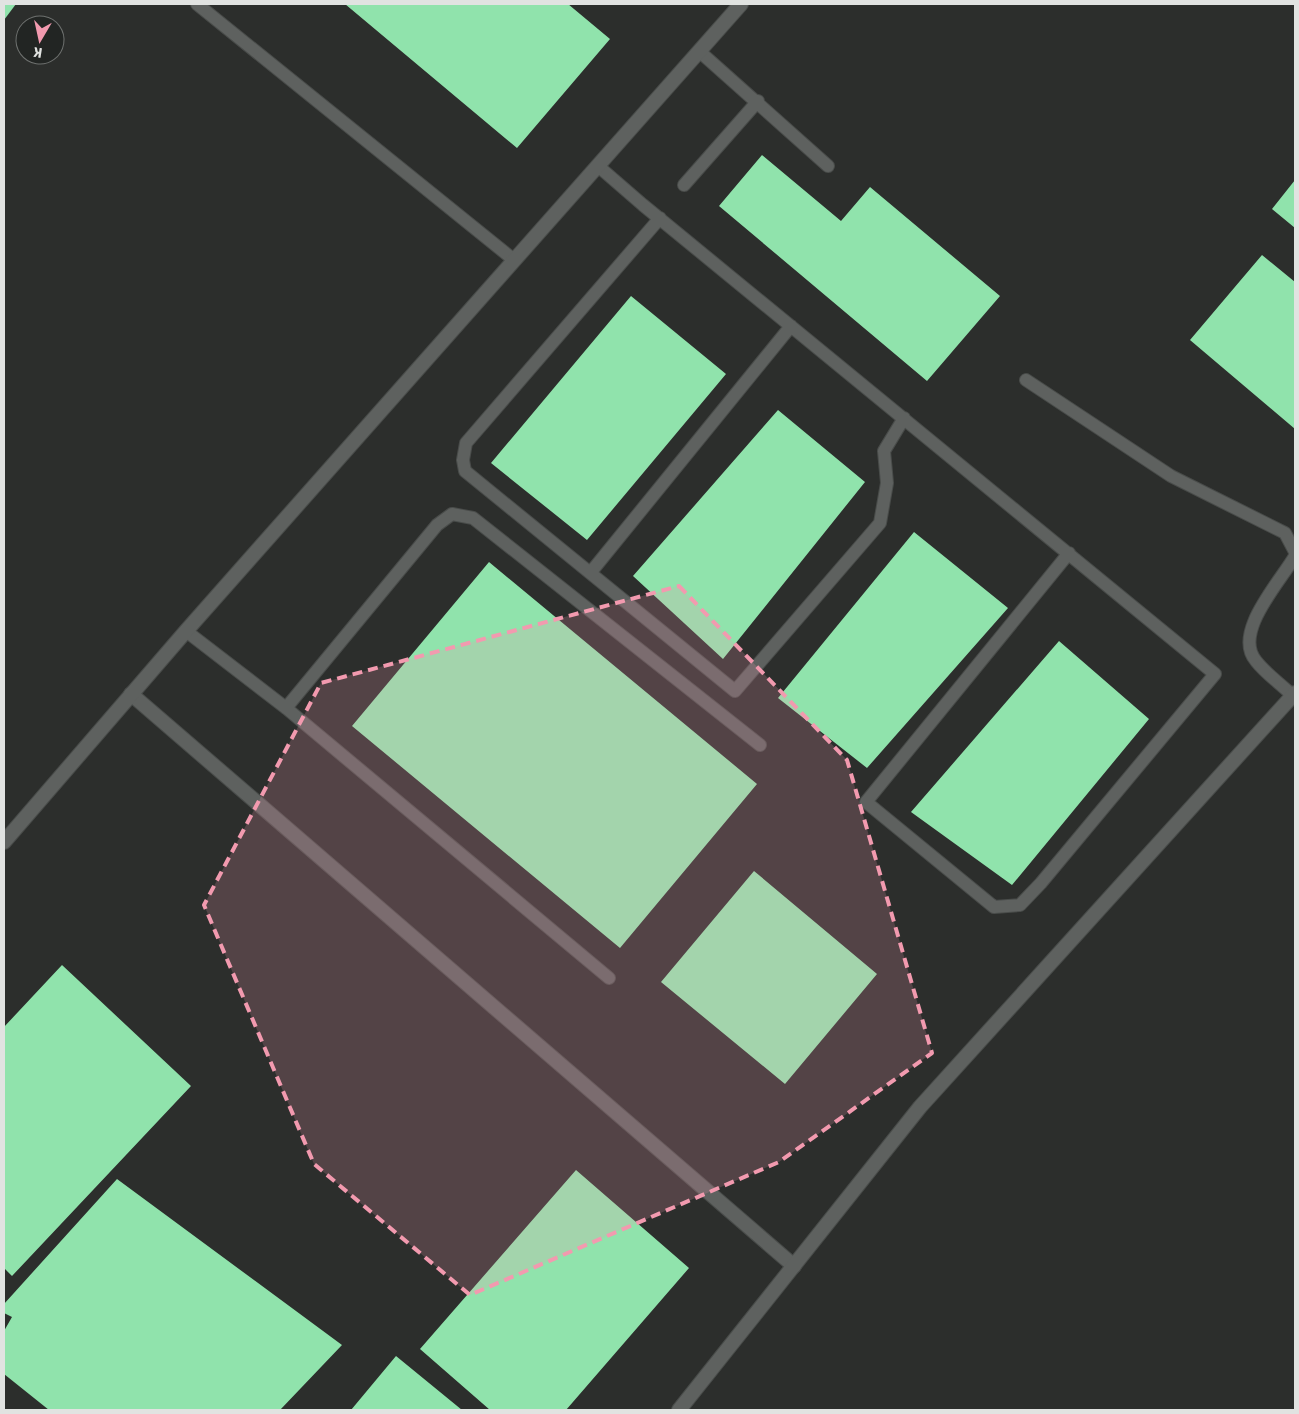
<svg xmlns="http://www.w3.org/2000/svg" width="1299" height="1414" font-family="Signika,sans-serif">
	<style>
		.building { fill: #90e3ac }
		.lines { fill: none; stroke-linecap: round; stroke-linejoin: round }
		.service-casing { stroke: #494c4a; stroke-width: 14 }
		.minor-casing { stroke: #494c4a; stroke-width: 16 }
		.tertiary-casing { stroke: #494c4a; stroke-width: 16 }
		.service { stroke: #5e615f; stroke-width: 12 }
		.minor { stroke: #5e615f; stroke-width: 14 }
		.tertiary { stroke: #5e615f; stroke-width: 14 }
		.marked { fill: #f29aaf; fill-opacity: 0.2; stroke: #f29aaf; stroke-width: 4; stroke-dasharray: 10 6; stroke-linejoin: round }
	</style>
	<rect width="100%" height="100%" fill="#2c2e2c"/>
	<path class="building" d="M4,4H16L4,20Z
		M345,4H568L610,39L517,148Z
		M762,155L841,221L870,187L1000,296L927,381L719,206Z
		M1295,180V228L1272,209Z
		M1262,255L1295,282V429L1190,340Z
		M631,296L726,374L587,540L491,463Z
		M778,410L865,482L723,659L633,576Z
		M914,532L1008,608L867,768L778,698Z
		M489,562L757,784L620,948L352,726Z
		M1059,641L1149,719L1012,885L911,812Z
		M754,871L877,974L785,1084L661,982Z
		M62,965L191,1086L12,1276L4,1268V1027Z
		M576,1170L689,1268L566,1410H490L420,1349Z
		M117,1179L342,1345L280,1410H49L4,1374V1331L12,1317L4,1313V1304Z
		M396,1356L462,1410H351Z"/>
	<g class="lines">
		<defs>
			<path id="service" d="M197,4L514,260
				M699,51L828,166
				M598,166L643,205L1215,674L1041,883L1020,905L994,907L866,802L1069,553
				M684,185L758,101
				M660,218L466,443L463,460L465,471L735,691L880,523L887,483L884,451L904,418
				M1026,380L1171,476L1285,533L1295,552
				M591,572L791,326
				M186,631L286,708L609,978
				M1293,696C1281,684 1266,674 1256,661C1232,633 1280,582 1295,556
				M286,708L437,525L452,514L473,518L760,745"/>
			<path id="minor" d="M131,694L794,1266"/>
			<path id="tertiary" d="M4,842L186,631L741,4
				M679,1410L920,1107L1295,693"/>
		</defs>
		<use href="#service" class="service-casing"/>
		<use href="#minor" class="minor-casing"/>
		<use href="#tertiary" class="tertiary-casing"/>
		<use href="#service" class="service"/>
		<use href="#minor" class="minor"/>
		<use href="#tertiary" class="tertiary"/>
	</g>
	<path class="marked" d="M679,586L847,760L932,1053L779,1162L470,1295L314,1164L204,905L321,683Z"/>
	<rect width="1299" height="1414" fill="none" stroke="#e1e3e1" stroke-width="10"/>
	<g transform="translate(40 40) rotate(189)"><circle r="24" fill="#222523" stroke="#6e716f"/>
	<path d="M0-4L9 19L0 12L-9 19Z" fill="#f29aaf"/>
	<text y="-8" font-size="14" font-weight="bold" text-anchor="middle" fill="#e1e3e1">K</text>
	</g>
</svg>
